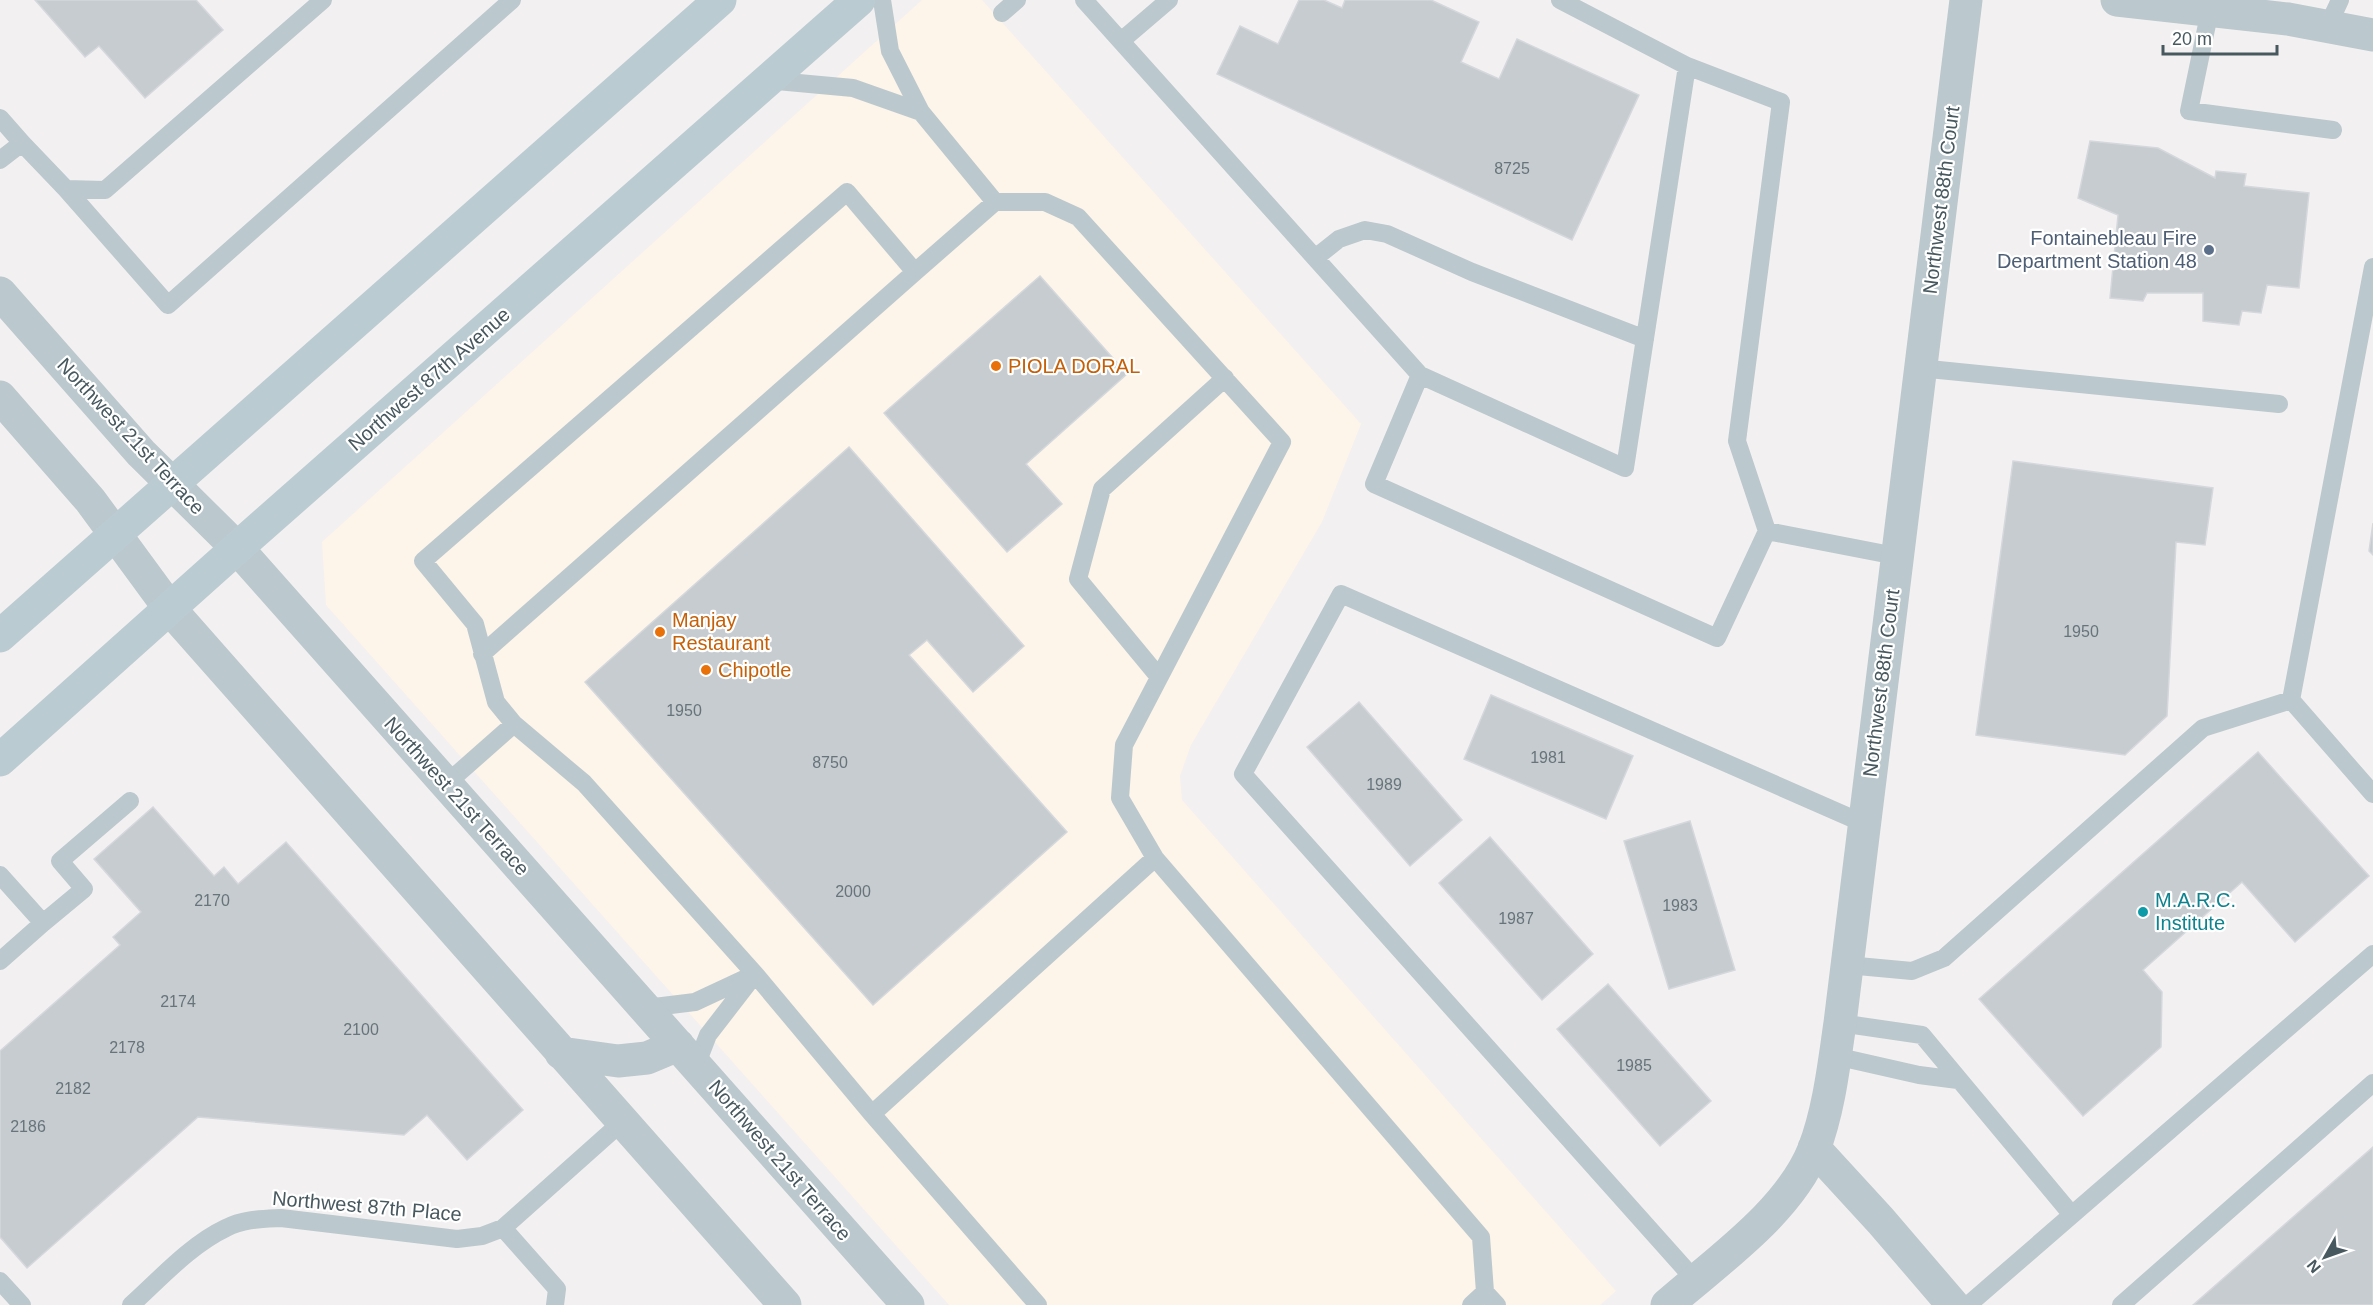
<svg xmlns="http://www.w3.org/2000/svg" width="2373" height="1305" font-family="Helvetica,sans-serif">
	<style>
		.commercial { fill: #fdf4ea }
		.building { fill: #c7ccd0; stroke: #d4d8dc; stroke-width: 1.5 }
		.lines { fill: none; stroke-linecap: round; stroke-linejoin: round }
		.lane { stroke: #bbc8cd; stroke-width: 18 }
		.street { stroke: #bbc8cd; stroke-width: 33 }
		.secondary { stroke: #bbcbd2; stroke-width: 33 }
		.service-dot { fill: #5c6f8a; stroke: #fff; stroke-width: 2 }
		.food-dot { fill: #e8710a; stroke: #fff; stroke-width: 2 }
		.culture-dot { fill: #0f9aa8; stroke: #fff; stroke-width: 2 }
		.labels { text-anchor: middle; stroke-width: 4.5; stroke-linejoin: round; paint-order: stroke }
		.number-label { font-size: 16px; fill: #67757b }
		.street-label { font-size: 20px; fill: #47585f; stroke: #fff }
		.service-label { font-size: 20px; fill: #4e5e75; stroke: #fff; text-anchor: end }
		.food-label { font-size: 20px; fill: #c56008; stroke: #fff; text-anchor: start }
		.culture-label { font-size: 20px; fill: #0d838f; stroke: #fff; text-anchor: start }
	</style>
	<rect width="100%" height="100%" fill="#f3f0f1"/>
	<path class="commercial" d="M922,0H982L1361,424L1322,522L1191,745L1180,776L1182,800L1616,1291L1600,1305H949L326,605L322,542Z"/>
	<path class="building" d="M35,0H196L223,30L145,98L99,46L85,57Z
		M1299,0H1324L1342,8L1345,0H1431L1479,22L1461,62L1499,79L1517,39L1639,95L1572,240L1217,74L1240,26L1278,44Z
		M2090,141L2158,148L2215,178L2216,171L2246,174L2244,186L2309,193L2299,288L2267,285L2261,313L2242,311L2239,325L2203,321V293H2147L2143,301L2110,298L2118,215L2078,198Z
		M1040,276L1127,374L1026,464L1062,504L1007,552L884,413Z
		M849,447L1024,646L973,692L927,640L909,655L1067,832L873,1005L585,682Z
		M2013,461L2213,488L2205,545L2176,542L2167,716L2125,755L1976,735Z
		M2373,523V555L2369,551Z
		M1491,695L1633,756L1606,819L1464,759Z
		M1359,702L1462,820L1410,866L1307,747Z
		M2258,752L2369,876L2295,942L2242,882L2143,970L2162,992L2161,1047L2083,1116L1979,999Z
		M153,807L214,876L224,867L238,884L286,842L523,1110L467,1160L427,1115L404,1135L198,1117L27,1268L0,1237V1051L120,945L113,937L141,912L94,859Z
		M1690,821L1735,970L1669,989L1624,841Z
		M1490,837L1593,954L1542,1000L1439,883Z
		M1608,984L1711,1101L1660,1146L1557,1029Z
		M2373,1147V1305H2193Z"/>
	<g class="lines">
		<path class="lane" d="M882,0L890,51L921,112L995,202L915,272
			M1084,0L1420,375L1374,484L1717,638L1767,531L1896,556
			M2210,10L2189,111L2333,130
			M1002,13L1017,0
			M2328,26L2340,0
			M1121,41L1169,0
			M1687,66L1781,102L1737,441L1767,531
			M766,80L853,88L921,112
			M0,118L22,143
			M0,160L22,143L66,189L105,190L323,0
			M66,189L168,305L512,0
			M1315,258L1339,239L1365,230L1387,234L1472,272L1645,339
			M2373,267L2291,700L2373,794
			M1919,368L2279,404
			M1420,375L1625,468L1687,66L1560,0
			M482,654L915,272L847,192L423,561L475,624L496,702L514,724L584,783L755,974L872,1114L1038,1305
			M1159,677L1078,579L1102,489L1225,378
			M446,784L514,724
			M1155,858L1481,1237L1485,1292
			M0,875L43,923L0,961
			M43,923L84,889L60,861L130,801
			M1847,965L1912,971L1944,958L2203,728L2291,700
			M646,1008L695,1002L755,974
			M1840,1023L1922,1035L2072,1215
			M1835,1056L1919,1075L1958,1080
			M696,1066L708,1035L752,978
			M872,1114L1155,858L1120,798L1124,745L1282,442L1078,217L1045,202H995
			M503,1228L557,1289L555,1305
			M1695,1280L1243,774L1341,594L1865,824
			M0,1281L22,1305
			M131,1305C160,1279 190,1245 226,1228C243,1219 262,1219 281,1218L457,1239L482,1236L503,1228L622,1122
			M1471,1305L1485,1292L1497,1305
			M1968,1305L2373,954
			M2121,1305L2373,1083"/>
		<path class="street" d="M2117,0L2288,19L2373,35
			M0,293L141,453L237,548L908,1305
			M0,397L90,500L170,609L785,1305
			M561,1053L618,1061L647,1058L678,1045
			M1814,1148L1881,1221L1953,1305
			M1667,1305C1717,1261 1789,1212 1814,1149C1829,1110 1834,1064 1840,1023L1966,0"/>
		<path class="secondary" d="M0,636L720,0
			M0,760L237,548L859,0"/>
	</g>
	<circle class="service-dot" cx="2209" cy="250" r="6"/>
	<g class="food-dot">
		<circle cx="996" cy="366" r="6"/>
		<circle cx="660" cy="632" r="6"/>
		<circle cx="706" cy="670" r="6"/>
	</g>
	<circle class="culture-dot" cx="2143" cy="912" r="6"/>
	<g class="labels">
		<g class="number-label">
			<text x="1512" y="174">8725</text>
			<text x="2081" y="637">1950</text>
			<text x="684" y="716">1950</text>
			<text x="1548" y="763">1981</text>
			<text x="830" y="768">8750</text>
			<text x="1384" y="790">1989</text>
			<text x="853" y="897">2000</text>
			<text x="212" y="906">2170</text>
			<text x="1680" y="911">1983</text>
			<text x="1516" y="924">1987</text>
			<text x="178" y="1007">2174</text>
			<text x="361" y="1035">2100</text>
			<text x="127" y="1053">2178</text>
			<text x="1634" y="1071">1985</text>
			<text x="73" y="1094">2182</text>
			<text x="28" y="1132">2186</text>
		</g>
		<g class="street-label">
			<text transform="translate(1941 200) rotate(-83)" y="7">Northwest 88th Court</text>
			<text transform="translate(429 379) rotate(-41)" y="7">Northwest 87th Avenue</text>
			<text transform="translate(131 436) rotate(47)" y="7">Northwest 21st Terrace</text>
			<text transform="translate(1881 683) rotate(-83)" y="7">Northwest 88th Court</text>
			<text transform="translate(457 796) rotate(48)" y="7">Northwest 21st Terrace</text>
			<text transform="translate(780 1160) rotate(49)" y="7">Northwest 21st Terrace</text>
			<text transform="translate(367 1206) rotate(5)" y="7">Northwest 87th Place</text>
		</g>
		<g class="service-label">
			<text x="2197" y="245">Fontainebleau Fire<tspan x="2197" dy="23">Department Station 48</tspan></text>
		</g>
		<g class="food-label">
			<text x="1008" y="373">PIOLA DORAL</text>
			<text x="672" y="627">Manjay<tspan x="672" dy="23">Restaurant</tspan></text>
			<text x="718" y="677">Chipotle</text>
		</g>
		<g class="culture-label">
			<text x="2155" y="907">M.A.R.C.<tspan x="2155" dy="23">Institute</tspan></text>
		</g>
	</g>
	<g transform="translate(2325 1257) rotate(230)" stroke="#ffffff" stroke-width="4.5" paint-order="stroke">
	<path d="M0-4.5L10 22L0 15L-10 22Z" fill="#47585f"/>
	<text y="-9" font-size="16" font-weight="bold" text-anchor="middle" fill="#47585f">N</text>
	</g>
	<path d="M2163 45v9h114v-9" fill="none" stroke="#47585f" stroke-width="3"/>
	<text x="2172" y="45" font-size="18" fill="#47585f" stroke="#ffffff" stroke-width="4.5" paint-order="stroke">20 m</text>
</svg>
